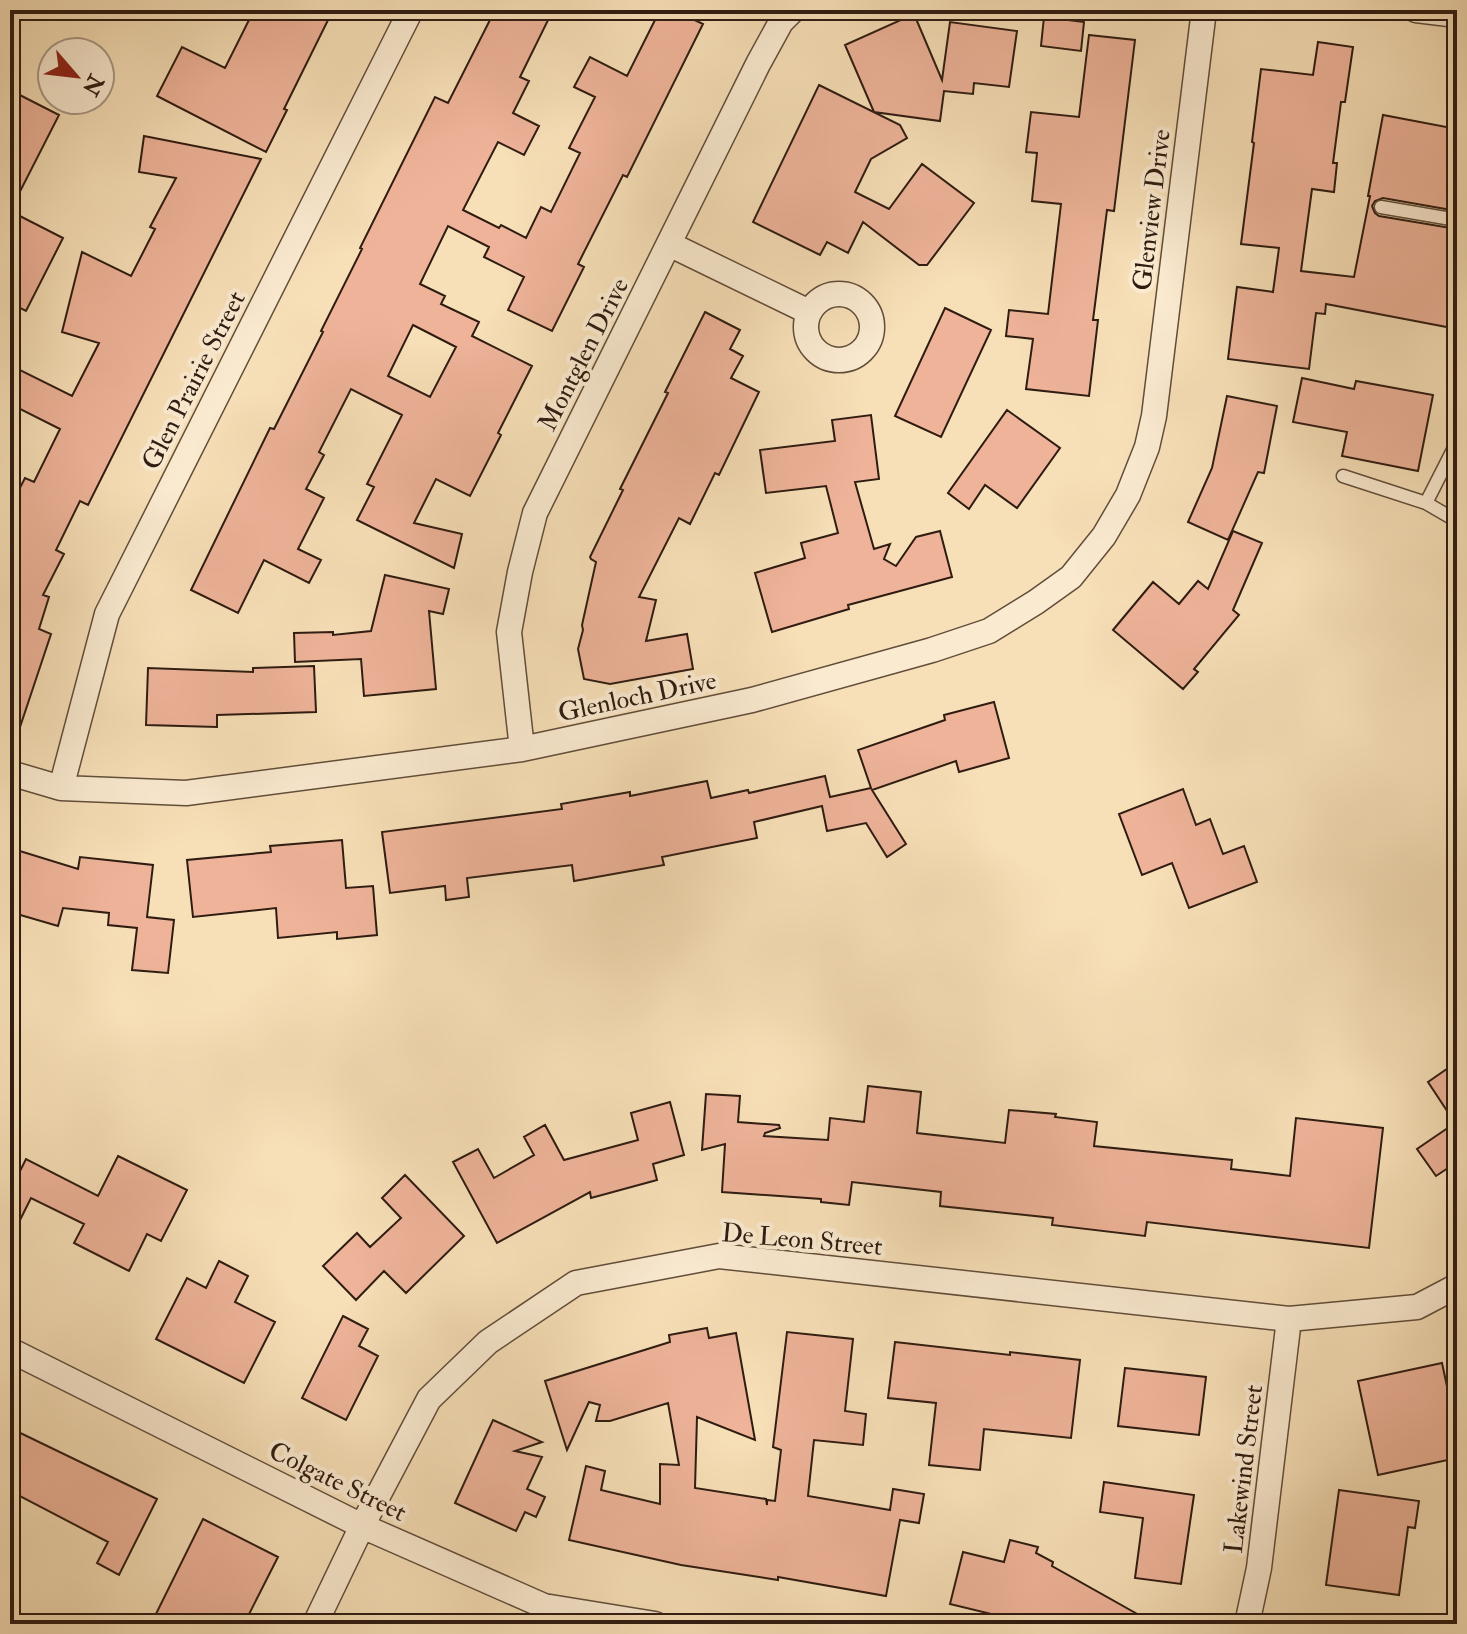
<svg xmlns="http://www.w3.org/2000/svg" width="1467" height="1634" font-family="'IM FELL Double Pica',serif">
	<style>
		.building { fill: #eeb399; stroke: #2f1c11; stroke-width: 2; fill-rule: evenodd }
		.lines { fill: none; stroke-linecap: round; stroke-linejoin: round }
		.service-casing { stroke: #614d3a; stroke-width: 15 }
		.minor-casing { stroke: #614d3a; stroke-width: 27 }
		.service { stroke: #faead0; stroke-width: 12 }
		.minor { stroke: #faead0; stroke-width: 24 }
		.labels { text-anchor: middle; stroke-width: 8; stroke-linejoin: round; paint-order: stroke }
		.street-label { font-size: 26px; fill: #2f1c11; stroke: #faead0 }
	</style>
	<rect width="100%" height="100%" fill="#f7dfb7"/>
	<filter id="stains"><feTurbulence type="fractalNoise" baseFrequency=".0025" numOctaves="4"/><feColorMatrix values="0 0 0 0 .2 0 0 0 0 .09 0 0 0 0 .02 0 0 0 .5 -.17"/></filter>
	<radialGradient id="worn" r=".72"><stop offset=".6" stop-color="#630" stop-opacity="0"/><stop offset="1" stop-color="#630" stop-opacity=".3"/></radialGradient>
	<path class="building" d="M254,10H333L284,109L287,110L266,152L157,96L182,47L225,68Z
		M495,10H553L520,77L529,81L513,113L539,126L524,155L498,142L463,210L499,228L501,225L526,238L541,207L551,212L580,153L569,148L595,97L574,87L590,57L627,76L660,10H674L703,24L627,177L623,175L578,264L584,267L552,331L508,310L524,277L484,257L489,247L448,226L420,284L445,296L441,304L479,322L472,336L532,366L498,433L501,435L470,496L436,479L414,523L462,534L454,568L357,520L374,487L367,484L402,415L351,389L319,452L324,455L306,489L324,498L298,549L321,560L309,583L264,560L238,613L191,590L270,428L274,429L323,332L321,331L362,249L360,248L435,97L448,103ZM413,325L456,347L430,397L388,376Z
		M914,14L942,80L950,22L1017,31L1009,87L974,83L973,94L944,91L940,121L874,112L845,45Z
		M1044,17L1084,22L1081,51L1041,46Z
		M1089,35L1135,40L1114,211L1107,210L1093,320H1098L1089,396L1026,389L1033,339L1006,336L1009,310L1048,314L1061,204L1032,201L1037,153L1026,152L1031,112L1079,117Z
		M1318,42L1353,47L1345,102H1341L1333,163H1337L1334,192L1312,189L1301,271L1354,277L1370,196H1368L1383,115L1457,129V211L1383,198L1375,201L1372,206L1375,213L1379,216L1457,229V329L1326,304L1325,314L1316,313L1309,369L1228,359L1237,287L1273,292L1279,248L1241,244L1254,143L1252,142L1261,69L1313,75Z
		M819,85L900,125L907,138L871,159L855,192L889,209L922,164L974,203L927,265H919L863,222L848,253L827,242L820,255L753,222Z
		M10,90L59,115L10,211L63,238L26,311L10,303Z
		M144,136L261,159L88,505L80,501L56,550L64,554L43,595L49,597L39,629L51,634L14,745L10,744V595L18,573L10,569V507L25,478L34,482L60,429L10,404V365L72,396L99,343L62,332L82,252L131,276L155,229L150,227L176,178L139,172Z
		M945,308L991,330L941,437L895,416Z
		M705,312L740,330L730,349L743,356L731,378L759,392L719,475L715,473L690,524L679,518L639,597L656,600L646,641L687,634L693,669L610,684L584,679L578,649L583,630L582,625L596,562L591,559L590,557L623,490L620,489L668,393L665,392Z
		M1302,378L1354,389L1356,381L1433,395L1418,471L1342,456L1347,432L1293,422Z
		M1227,396L1277,406L1264,473L1258,472L1228,540L1188,522L1212,468Z
		M1007,410L1060,448L1017,508L985,485L969,509L948,493Z
		M871,415L879,479L855,482L874,549L890,544L884,559L896,566L916,537L940,531L952,577L848,605L849,609L772,632L755,573L805,558L801,543L838,533L826,486L766,493L760,450L835,441L832,420Z
		M1233,531L1262,543L1233,610L1239,615L1194,669L1198,672L1183,689L1113,630L1153,582L1179,604L1198,581L1208,589Z
		M385,575L449,589L443,614L429,611L436,689L364,696L361,659L295,662L294,633L333,632V635L371,631Z
		M314,666L316,712L217,715V727L146,725L148,668L253,672V668Z
		M994,702L1009,758L959,772L956,761L872,790L906,844L887,857L866,823L827,831L822,806L754,822L757,838L662,857L664,865L574,881L572,865L467,878L469,897L446,900L445,886L390,893L382,832L562,809L561,804L630,792V796L707,781L711,798L748,790L749,793L825,776L830,797L871,788L858,750L945,720L944,715Z
		M1183,789L1196,825L1210,819L1223,854L1244,846L1257,882L1189,908L1172,863L1142,875L1119,814Z
		M342,840L346,888L373,886L377,935L337,939V932L278,938L276,908L193,917L187,860L271,852L270,846Z
		M10,848L78,869L80,857L153,865L147,917L174,920L168,973L132,970L137,928L108,925L109,913L63,908L58,926L10,912Z
		M1457,1062V1162L1436,1176L1417,1149L1455,1123L1428,1082Z
		M868,1086L921,1092L917,1133L1005,1143L1009,1110L1056,1114L1055,1117L1097,1122L1094,1146L1232,1160L1231,1169L1290,1176L1296,1118L1383,1128L1369,1248L1147,1222L1145,1236L1052,1225L1053,1218L940,1206L941,1192L852,1182L849,1205L821,1202V1199L722,1192L725,1144L702,1150L706,1094L740,1096L738,1122L779,1125L780,1128L765,1133L764,1136L828,1140L830,1118L864,1122Z
		M670,1102L684,1155L653,1164L657,1180L591,1198L590,1192L497,1243L453,1162L478,1149L494,1178L534,1155L524,1137L545,1125L564,1160L638,1140L631,1113Z
		M118,1156L187,1190L161,1241L147,1234L129,1271L74,1243L84,1224L31,1198L10,1240V1191L26,1159L98,1196Z
		M405,1175L464,1236L406,1293L384,1271L356,1300L323,1266L357,1233L370,1247L401,1218L382,1198Z
		M219,1261L248,1276L235,1302L275,1322L244,1383L156,1339L187,1278L206,1288Z
		M343,1316L368,1329L359,1346L378,1356L346,1420L302,1398Z
		M707,1328L709,1338L736,1333L755,1440L697,1417L695,1488L766,1499L767,1505V1500L775,1501L781,1450L773,1447L787,1332L853,1339L845,1411L866,1414L863,1445L814,1440L808,1496L890,1510L893,1489L924,1494L919,1523L900,1520L886,1596L778,1577V1580L681,1565L569,1540L586,1466L605,1471L601,1490L660,1504V1464L679,1465L668,1403L610,1421H596L600,1405L589,1402L567,1450L545,1381L670,1342L669,1335Z
		M895,1342L1010,1355V1352L1080,1360L1071,1438L984,1429L980,1470L929,1465L936,1403L888,1398Z
		M1442,1363L1448,1391L1457,1389V1458L1378,1475L1358,1381Z
		M1125,1368L1206,1377L1199,1435L1118,1426Z
		M493,1420L542,1442L515,1451L542,1457L527,1489L545,1497L536,1517L525,1512L516,1531L455,1503Z
		M10,1428L157,1499L119,1575L97,1563L108,1542L10,1491Z
		M1104,1482L1194,1495L1181,1584L1135,1578L1143,1518L1100,1512Z
		M1339,1490L1419,1501L1415,1528L1408,1527L1399,1595L1326,1585Z
		M203,1519L278,1557L244,1624H151Z
		M1010,1540L1038,1547L1036,1553L1053,1562L1052,1566L1155,1624H1032L950,1604L963,1552L1004,1562Z"/>
	<g class="lines">
		<defs>
			<path id="service" d="M1381,207L1457,220
				M1343,476L1426,503L1457,521
				M1426,503L1457,442"/>
			<path id="minor" d="M1416,10L1457,15
				M669,244L809,312
				M806 327a33 33 0 1 1 66 0a33 33 0 1 1-66 0Z
				M522,749L509,632L520,572L535,513L758,64L781,22L793,10
				M10,773L61,788L186,793L522,749L752,700L932,650L989,631L1036,602L1071,577L1104,536L1128,495L1147,447L1154,416L1204,10
				M61,788L107,614L411,10
				M10,1350L362,1526L544,1606L655,1624
				M315,1624L362,1526L429,1399L488,1342L576,1283L719,1256L1289,1319L1417,1307L1457,1286
				M1247,1624L1259,1568L1289,1319"/>
		</defs>
		<use href="#service" class="service-casing"/>
		<use href="#minor" class="minor-casing"/>
		<use href="#service" class="service"/>
		<use href="#minor" class="minor"/>
	</g>
	<g class="labels">
		<g class="street-label">
			<text transform="translate(1151 210) rotate(-83)" y="9">Glenview Drive</text>
			<text transform="translate(583 354) rotate(-63)" y="9">Montglen Drive</text>
			<text transform="translate(193 380) rotate(-63)" y="9">Glen Prairie Street</text>
			<text transform="translate(637 696) rotate(-12)" y="9">Glenloch Drive</text>
			<text transform="translate(802 1239) rotate(5)" y="9">De Leon Street</text>
			<text transform="translate(1243 1469) rotate(-83)" y="9">Lakewind Street</text>
			<text transform="translate(338 1481) rotate(26)" y="9">Colgate Street</text>
		</g>
	</g>
	<rect width="1467" height="1634" fill="none" stroke="#f7dfb7" stroke-width="40"/>
	<rect x="12" y="12" width="1443" height="1610" fill="none" stroke="#2f1c11" stroke-width="4"/>
	<rect x="20" y="20" width="1427" height="1594" fill="none" stroke="#2f1c11" stroke-width="2"/>
	<g transform="translate(76 76) rotate(118)"><circle r="38" fill="#faead0" stroke="#a99884" stroke-width="2"/>
	<path d="M0-6L14 30L0 20L-14 30Z" fill="#8f2418"/>
	<text y="-12" font-size="22" font-weight="bold" text-anchor="middle" fill="#2f1c11">N</text>
	</g>
	<rect width="100%" height="100%" filter="url(#stains)"/>
	<rect width="100%" height="100%" fill="url(#worn)"/>
</svg>
